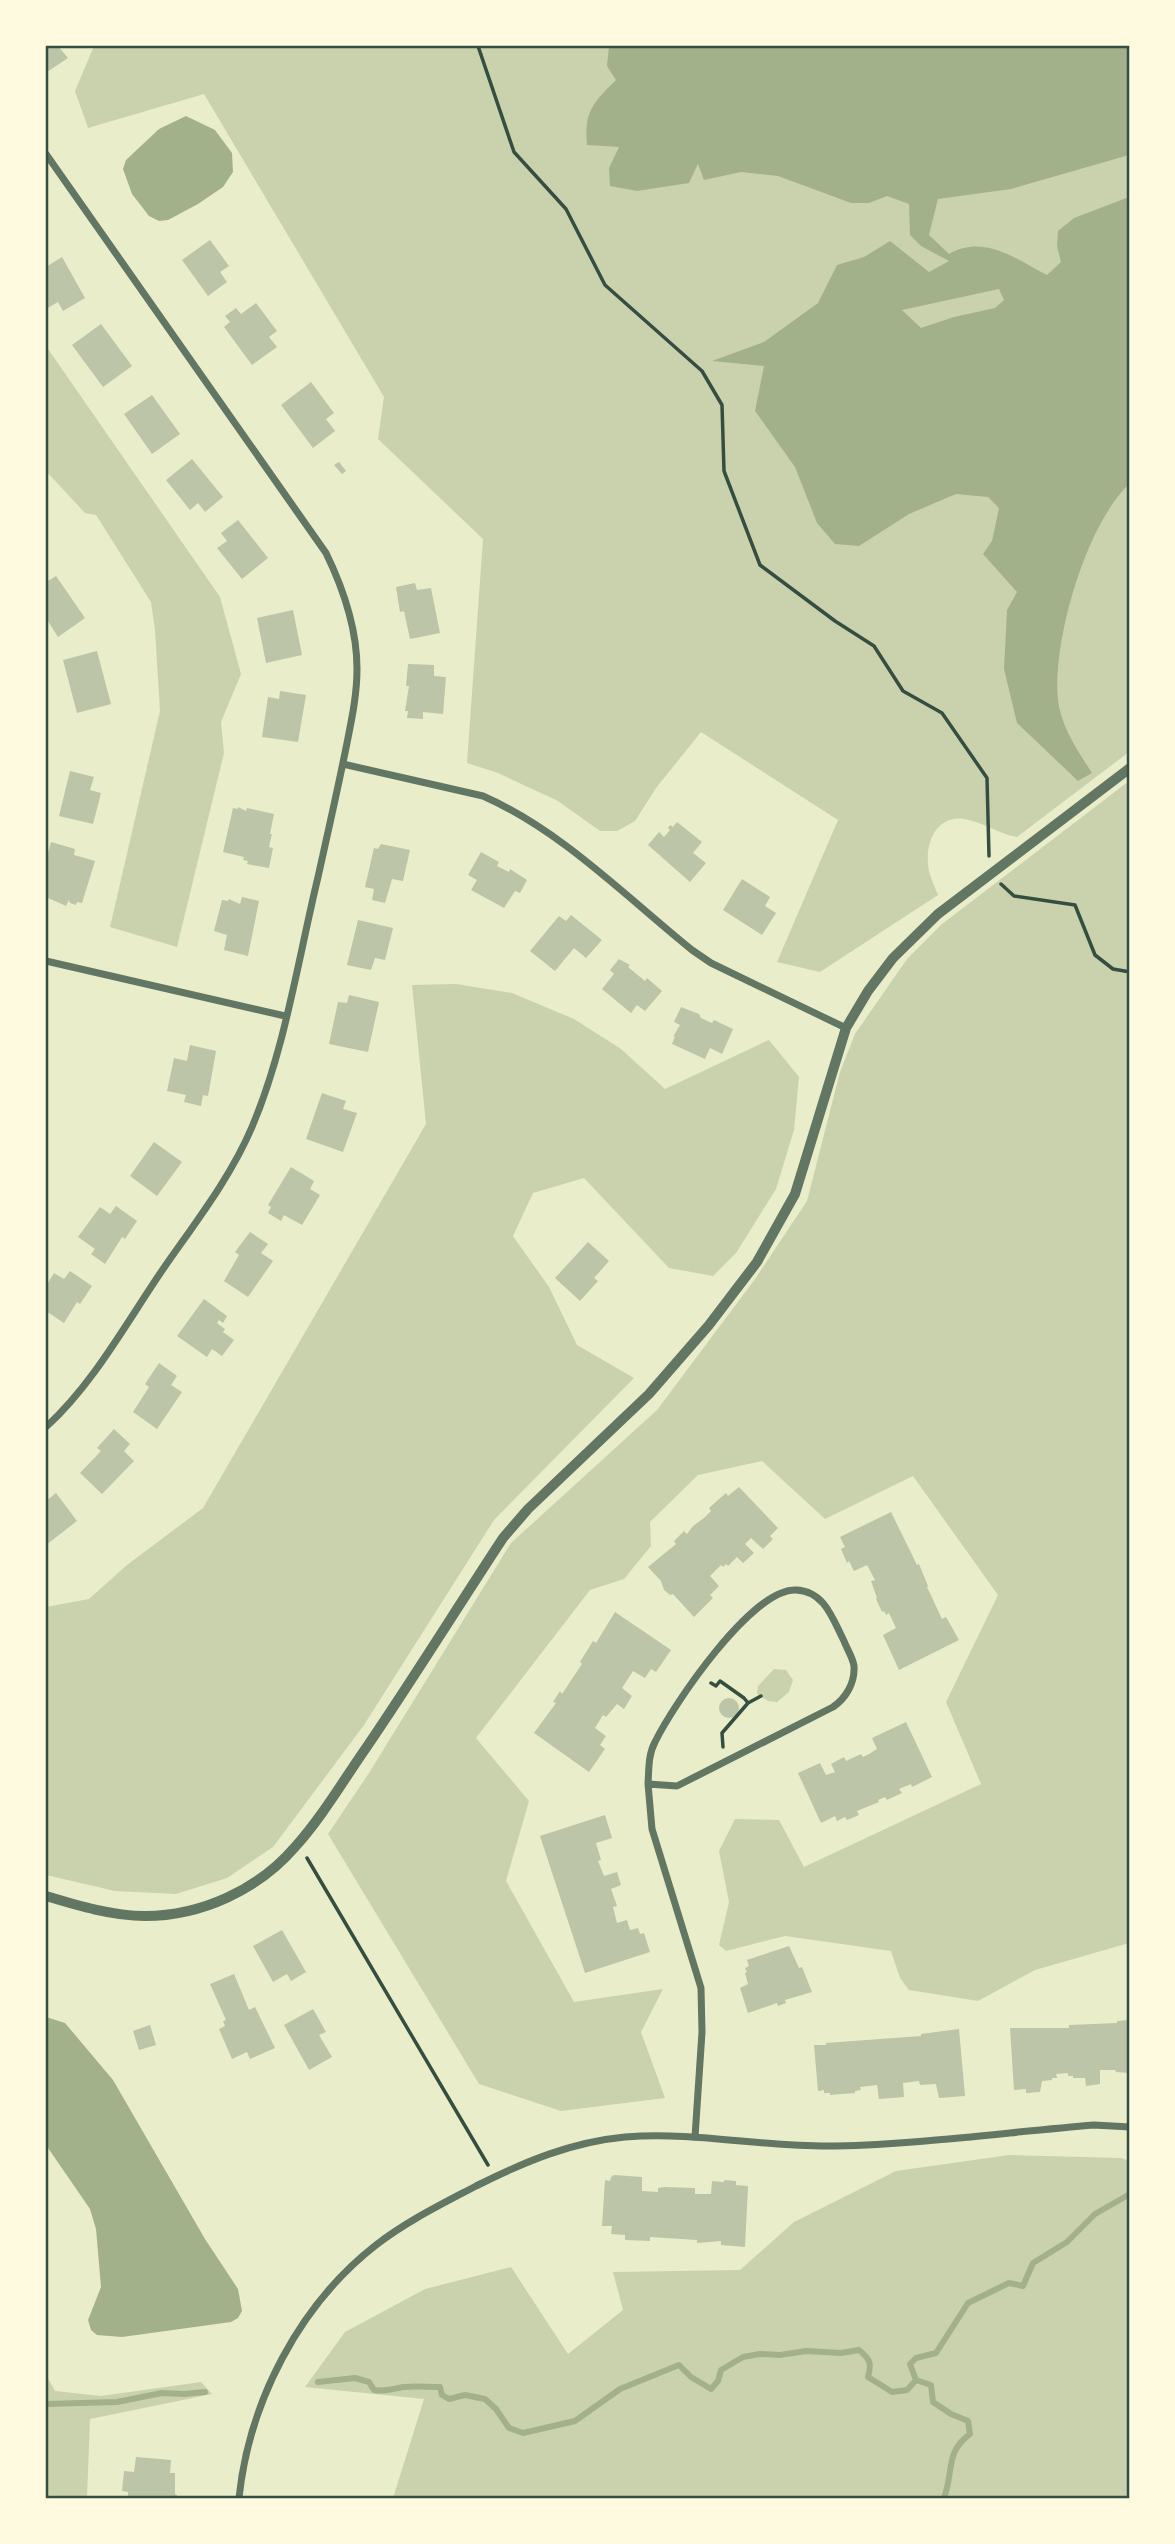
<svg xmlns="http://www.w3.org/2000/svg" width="1175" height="2544" font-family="'PT Sans',sans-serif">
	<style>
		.green { fill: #cad2ad }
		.water { fill: #a3b18a; fill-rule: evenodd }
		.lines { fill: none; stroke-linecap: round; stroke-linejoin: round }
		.stream { stroke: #a3b18a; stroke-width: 6 }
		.building { fill: #bcc5a7 }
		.path { stroke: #344e41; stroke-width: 3.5 }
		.minor { stroke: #617663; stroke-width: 7 }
		.tertiary { stroke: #617663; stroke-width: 10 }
		.neatline { fill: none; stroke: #344e41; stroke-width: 2.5 }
	</style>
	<rect width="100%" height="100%" fill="#e9edc9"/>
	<path class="green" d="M94,46H1129V752L1017,837C998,834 984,822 964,819C938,815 926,840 928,863C928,873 934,885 938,895L820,972L777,962L838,820L701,732L656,788L635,821L617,831H600L558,801L498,773L467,763L483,539L378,439L384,397L204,94L88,128L75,91Z
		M46,346L220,597L241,674L221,722L224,753L177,947L110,927L160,711L155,630L151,602L96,515L85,513L46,471Z
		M1129,781V1943L1035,1970L978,2001L909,1990L900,1978L891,1951L785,1936L726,1951L719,1945L729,1902L719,1851L735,1819L779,1820L804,1867L981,1784L946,1702L998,1595L913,1476L825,1519L762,1461L698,1475L650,1522L651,1546L624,1579L590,1590L476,1738L529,1801L506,1881L574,2002L663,1989L641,2032L665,2098L561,2111L479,2084L328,1834L369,1773L511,1543L657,1410L755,1279L807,1201L840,1072L855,1034L907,959L942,924Z
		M456,984L512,993L574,1019L621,1049L665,1089L769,1040L799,1077L794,1130L776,1189L736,1253L713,1276L669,1268L584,1178L533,1193L513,1236L549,1287L577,1345L634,1378L494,1520L364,1725L273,1847L227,1878L176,1894L115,1891L46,1875V1607L89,1599L127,1565L203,1508L426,1124L412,985Z
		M774,1669L786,1670L793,1680L789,1692L777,1702L768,1701L757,1694L758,1686Z
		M1009,2155L1121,2158L1129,2161V2498H393L424,2399L305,2387L345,2332L425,2289L511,2267L568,2354L623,2310L613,2272L740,2270L794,2222L896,2171Z
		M46,2375L55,2391L101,2396L201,2382L212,2394L90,2419L87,2498H46Z"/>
	<path class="water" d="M609,46H1129V155L1011,189L938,199L929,235L949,254C984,234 1016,259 1047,275L1061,262L1057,246L1058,231L1074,218L1129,197V484C1086,525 1052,641 1058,700C1061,727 1078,751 1092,773L1078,781L1017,723L1004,669L1007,610L1017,592L983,554L992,541L999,508L988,497L956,494L909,514L859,546L835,544L817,523L795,467L755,411L764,366L712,361L764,342L818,303L837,265L864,257L890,241L929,272L949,261L921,246L910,235L909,204L887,196L869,203H851L778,176L741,172L704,180L698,164L689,183L637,191L610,186L609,168L619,147L587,145C584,111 593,103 616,80L607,66ZM999,289L1004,300L995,308L954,317L921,328L902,310Z
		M186,116L215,130L232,153L233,172L223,187L198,204L168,220L159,221L149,216L132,194L123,169L126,160L159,129Z
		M46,2017L65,2023L113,2080L205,2239L238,2289L242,2311L238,2318L231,2322L122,2337L97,2335L91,2330L88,2320L101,2287L96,2229L90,2209L46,2145Z"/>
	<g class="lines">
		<path class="stream" d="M916,2380L931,2385L933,2402L951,2414L968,2421L970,2434C945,2452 954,2471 944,2498
			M318,2382L355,2378L369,2382L374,2390C386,2392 392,2389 403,2387C416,2386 428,2387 440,2387L442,2395L449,2399L465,2395L485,2399L496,2409L509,2428L523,2433L575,2421L620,2389L679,2365L691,2377L711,2389L718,2381L721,2370L743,2357L760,2354L780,2355L806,2351L841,2353L859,2350C870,2359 872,2363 868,2377L892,2392L907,2390L916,2380L910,2364L916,2358L936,2353L968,2303L1009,2283L1023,2286L1033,2263L1067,2242L1095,2214L1130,2194
			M46,2404L117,2402L162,2393L184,2394L205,2392"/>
	</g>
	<path class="building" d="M46,46H58L68,58L47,72Z
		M210,240L229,266L220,272L227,282L208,296L182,260Z
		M62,257L85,298L63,311L58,302L46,309V267Z
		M256,303L277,331L269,337L277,347L252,365L224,327L230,322L225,316L236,308L241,314Z
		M101,324L132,366L103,387L72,345Z
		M311,382L334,413L326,419L335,431L313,448L281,405Z
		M152,395L180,434L152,454L124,414Z
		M192,459L223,497L205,512L198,503L190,510L166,480Z
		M339,462L346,471L342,474L334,465Z
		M238,520L268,558L242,579L217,548L227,541L221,533Z
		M56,576L85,618L58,637L46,618V582Z
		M415,583L417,590L431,588L440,633L410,639L404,611L400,612L396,587Z
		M293,610L302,655L266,663L257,618Z
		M97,651L111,704L77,713L63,660Z
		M408,664L434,665V676L446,677L443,714L423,712V719L407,718L408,711H405L409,686H406Z
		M280,691L306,695L298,742L262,737L268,697L279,699Z
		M70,771L94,777L90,790L101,793L93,824L59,816Z
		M238,807L246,811L247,808L274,814L270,834H272L269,847L273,848L269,868L247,864L248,861L243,860L244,857L223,852L233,808L238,809Z
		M677,822L702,842L693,853L706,863L690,882L648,845L659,832L664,837L670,830L668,828L670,825L673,827Z
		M51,842L75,849L74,855L95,861L82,903L77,902L76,905L70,903L69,900L66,906L46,897V860Z
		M381,844L410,850L403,881L392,879L385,903L372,900L374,889L365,887L374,848L378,849Z
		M481,852L499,862L497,866L509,872L510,869L527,880L520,893L515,891L504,908L471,890L477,880L468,875Z
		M742,879L770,897L765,906L776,913L762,935L723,910Z
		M242,897L259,901L248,956L224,950L227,935L214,931L222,900L228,901L229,899L240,904Z
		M571,915L602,940L586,958L574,948L555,971L530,951L559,916L566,921Z
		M358,920L393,928L385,960L375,958L371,970L347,965Z
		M619,959L630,965L628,967L645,981L647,978L662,991L645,1011L637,1005L631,1013L602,989L614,974L610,970Z
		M349,995L379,1002L368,1052L329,1044L338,1002L347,1003Z
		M681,1007L699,1014L701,1018L712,1023L714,1020L733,1029L722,1054L710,1048L705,1059L672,1044L675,1036L673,1037L680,1025L674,1022Z
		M190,1045L216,1051L208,1096L203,1095L201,1106L184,1102L186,1095L167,1091L174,1058L187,1061Z
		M322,1093L346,1101L343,1109L357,1113L343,1152L306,1139Z
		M154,1142L182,1162L157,1196L130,1176Z
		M291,1167L314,1181L310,1189L320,1195L302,1225L284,1215L281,1221L268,1213L271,1207L268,1205Z
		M116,1206L137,1221L125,1239L122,1237L105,1264L91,1254L95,1249L78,1237L100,1207L110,1214Z
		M250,1232L268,1244L261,1253L273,1261L248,1297L224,1281L239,1255L235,1252Z
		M588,1242L609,1261L594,1278L598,1281L580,1301L555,1278Z
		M70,1271L92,1286L80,1304L77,1302L64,1323L46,1311V1286L54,1273L64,1279Z
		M204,1299L227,1316L223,1323L219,1320L217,1323L225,1329L223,1332L234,1340L222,1356L212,1349L207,1357L177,1336Z
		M159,1363L177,1376L171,1385L182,1392L157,1429L133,1412L149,1387L145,1384Z
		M114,1429L130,1444L124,1451L134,1461L102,1494L80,1473L101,1451L97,1448Z
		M739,1487L778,1528L770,1536L773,1539L763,1549L751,1538L745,1544L754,1553L743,1563L737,1557L728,1566L726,1564L723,1567L721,1565L710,1576L719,1586L710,1595L713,1598L694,1617L673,1594L670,1595L664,1590L661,1581L648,1567L676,1544L674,1541L684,1531L687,1534L693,1526L704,1518L711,1511L709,1508L726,1493L728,1496Z
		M56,1493L77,1521L46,1545V1501Z
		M891,1512L917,1565L919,1564L928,1586L927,1587L942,1619L946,1617L959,1640L899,1670L883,1635L896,1628L889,1613L886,1615L884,1611L882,1612L876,1599L877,1598L871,1581L875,1580L867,1565L854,1571L849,1561L847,1563L841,1549L845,1547L840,1537Z
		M615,1612L671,1650L656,1672L651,1669L645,1678L633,1671L622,1688L632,1696L624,1709L617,1704L606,1717L603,1715L595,1728L606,1736L600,1745L605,1749L589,1772L534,1733L556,1703L553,1702L560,1691L562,1694L582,1664L580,1662L593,1641L596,1643Z
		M719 1708a10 10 0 1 1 20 0a10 10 0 1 1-20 0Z
		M906,1722L932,1777L912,1787L911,1784L899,1789L902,1793L887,1800L885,1797L878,1800L879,1802L857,1811L859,1815L847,1820L845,1817L837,1821L835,1816L821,1823L798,1773L820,1763L826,1775L835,1772L831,1764L844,1757L846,1761L861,1754L863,1757L869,1754L877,1749L872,1738Z
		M605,1815L612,1838L596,1843L601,1860L598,1861L604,1876L617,1872L621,1885L611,1889L617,1906L613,1907L617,1923L627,1920L630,1930L638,1928L640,1934L644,1933L650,1952L585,1973L540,1836Z
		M282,1930L306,1972L291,1981L287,1974L273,1982L253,1946Z
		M789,1946L799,1968L802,1967L812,1992L785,2000L786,2003L778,2006L777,2003L748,2013L740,1988L748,1984L745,1973L747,1972L745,1968L749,1966L747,1960Z
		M234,1974L249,2010L255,2007L275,2048L250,2059L247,2052L232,2059L219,2029L225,2026L223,2021L226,2020L210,1984Z
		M313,2009L326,2032L319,2035L332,2057L309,2070L284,2025Z
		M1130,2020V2073L1116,2072L1115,2070H1100V2084L1086,2086L1085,2078H1073V2076H1068V2073L1056,2074L1057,2078H1052V2080L1042,2081L1040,2092L1026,2093V2089L1014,2090L1010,2028H1069V2025L1117,2023V2021Z
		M150,2025L156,2045L139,2050L133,2031Z
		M959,2029L965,2096L939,2098L936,2084L920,2085L919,2081L903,2083L904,2097L879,2099L877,2085L860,2087L861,2090L855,2091V2093L830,2095V2093H824V2090L818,2091L814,2045H826V2043L921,2036V2034Z
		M614,2175L642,2177V2191L658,2192V2188L664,2187L695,2188V2194H711L712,2181L724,2182V2180L736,2181V2185L748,2186L745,2247L721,2245V2241L697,2243V2240L650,2237V2241L625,2240V2235L611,2234L612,2226H602L605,2180L610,2181L611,2177Z
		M136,2457L171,2460L170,2473H175V2494L177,2495V2498H128V2492L122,2491L124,2471L134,2472Z"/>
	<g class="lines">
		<path class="path" d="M478,46L514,152L566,209L605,285L702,371L722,405L724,471L760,565L835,621L874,646L903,691L942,713L987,778L989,856
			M1001,884L1014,896L1075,905L1095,955L1113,969L1130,972
			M711,1683L716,1686L720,1681L744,1698L748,1703L761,1696
			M723,1747L722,1733L748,1703
			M307,1858L488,2165"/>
		<path class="minor" d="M46,154L326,553C344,590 357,628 357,669C357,694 352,718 347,743C338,788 328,832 318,877C298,960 285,1049 252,1127C229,1181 191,1228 159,1275C124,1327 92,1385 46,1427
			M343,764L483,796C562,831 625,896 692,950L711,963L846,1028
			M46,961L285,1016
			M648,1784C649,1770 648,1755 655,1742C673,1705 752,1588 796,1590C825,1591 833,1620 844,1641C847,1649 853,1658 854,1666C855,1683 846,1698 833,1707L677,1786L648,1784L652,1829L701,1988L702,2032L695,2137
			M239,2498C249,2402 299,2305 376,2245C407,2221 442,2204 476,2186C524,2162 571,2142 625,2137C696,2131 766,2148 836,2146C921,2144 1009,2132 1094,2125L1130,2127"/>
		<path class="tertiary" d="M46,1896C76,1905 112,1916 145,1916C201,1916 258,1890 295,1847C322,1817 343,1781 366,1748C413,1679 457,1608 503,1538L528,1509L649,1394L709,1325L757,1262L795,1194L846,1028L868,991L893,958L938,914L1130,768"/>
	</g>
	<rect width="1175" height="2544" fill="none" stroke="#fefae0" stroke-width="94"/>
	<rect x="47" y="47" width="1081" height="2450" class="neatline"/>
</svg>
